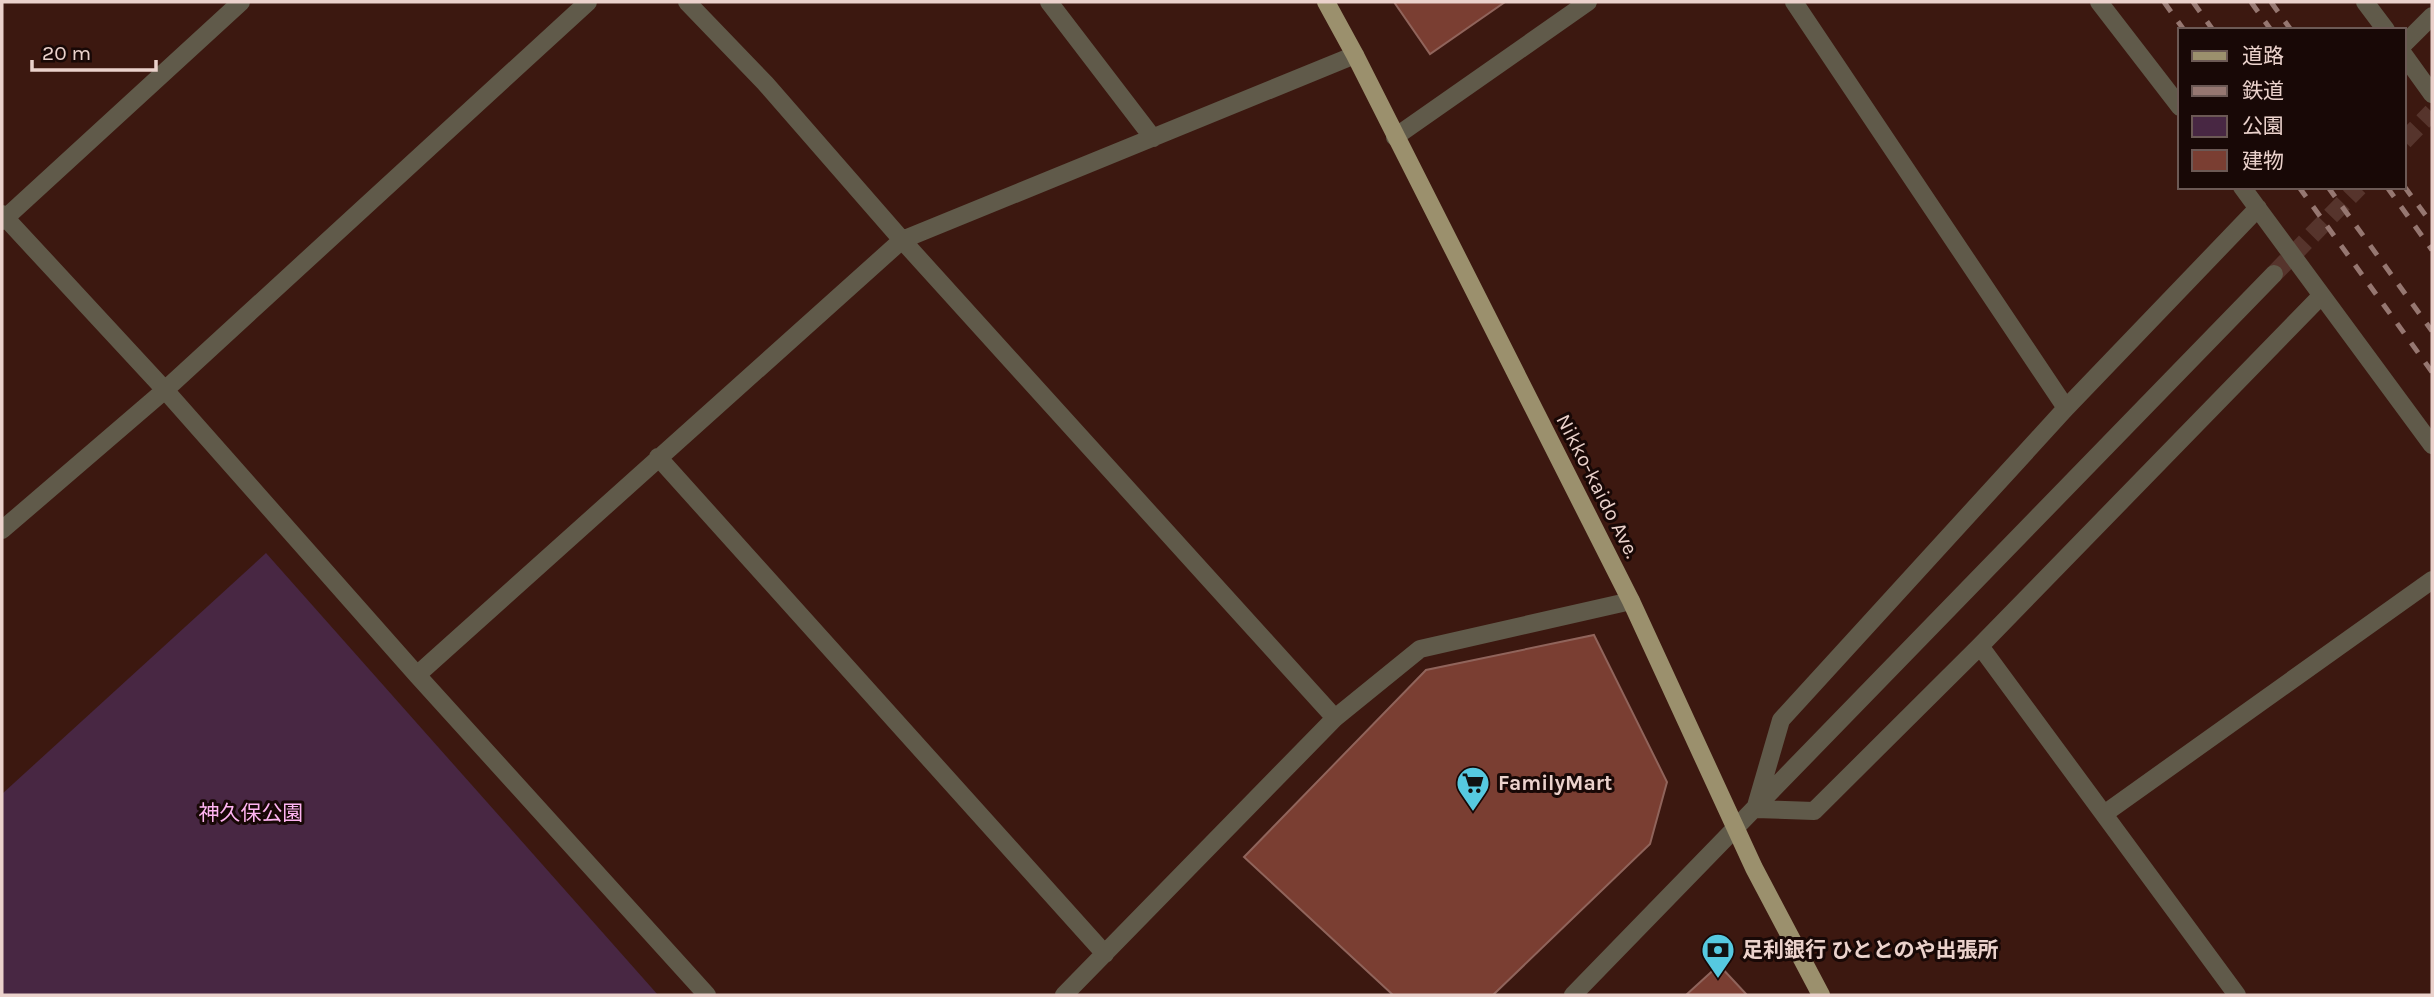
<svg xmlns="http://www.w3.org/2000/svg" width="2434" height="997" font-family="Karla,'Noto Sans JP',sans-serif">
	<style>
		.green { fill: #482743 }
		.building { fill: #7a3e32; stroke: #90645b; stroke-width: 2 }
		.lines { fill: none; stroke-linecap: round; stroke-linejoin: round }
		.minor-tunnel { stroke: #56342c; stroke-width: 18; stroke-dasharray: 18 9; stroke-linecap: butt }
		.minor { stroke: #605a4a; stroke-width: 18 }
		.major { stroke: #9b906d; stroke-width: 18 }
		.rail { stroke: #967771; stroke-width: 5; stroke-dasharray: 12 12; stroke-linecap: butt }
		.labels { text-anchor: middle; stroke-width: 6; stroke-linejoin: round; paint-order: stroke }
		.street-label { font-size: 21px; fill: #ebd2cc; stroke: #180806 }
		.poi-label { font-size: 21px; font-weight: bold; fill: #ebd2cc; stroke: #180806; text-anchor: start }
		.park-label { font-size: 21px; fill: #feb4f1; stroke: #180806 }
	</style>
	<rect width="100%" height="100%" fill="#3c1810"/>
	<path class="green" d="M266,553L658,995H2V794Z"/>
	<path class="building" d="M1394,2H1505L1430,54Z
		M1594,635L1667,782L1650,844L1493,995H1393L1244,857L1426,670Z
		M1719,965L1747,995H1686Z"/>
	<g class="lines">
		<path class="minor-tunnel" d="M2404,141L2432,112
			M2274,274L2359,187"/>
		<path class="minor" d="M687,2L765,83L902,240L1335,718
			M1049,2L1153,138
			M1794,2L2066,408
			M2099,2L2180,107
			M2365,2L2386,30
			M2404,44L2432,16
			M2404,55L2432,94
			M1395,137L1588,2
			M2242,187L2432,445
			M2,214L165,390L417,675L707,995
			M2,221L241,2
			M658,457L1105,954
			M2,530L165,390L588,2
			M1980,646L2237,995
			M417,675L902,240L1355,55
			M1756,806L1781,720L2066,408L2258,208
			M1755,809L1814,811L1980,646L2321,296
			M2104,814L2432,580
			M1064,995L1335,718L1420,649L1631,601
			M1573,995L2274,274"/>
		<path class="major" d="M1326,2L1355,55L1631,601L1754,868L1821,995"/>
		<path class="rail" d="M2164,2L2184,30
			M2193,2L2213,30
			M2251,2L2271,30
			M2271,2L2291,30
			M2404,186L2432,224
			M2299,187L2432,372
			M2328,187L2432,331
			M2387,187L2432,250"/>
	</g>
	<defs>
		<symbol id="supermarket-pin" viewBox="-11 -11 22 30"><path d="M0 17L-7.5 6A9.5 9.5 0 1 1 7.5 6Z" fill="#56c9e0" stroke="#180806"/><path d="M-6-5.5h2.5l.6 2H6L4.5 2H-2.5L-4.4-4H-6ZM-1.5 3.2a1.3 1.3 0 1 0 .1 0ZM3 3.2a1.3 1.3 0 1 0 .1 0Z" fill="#111"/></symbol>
		<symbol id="bank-pin" viewBox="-11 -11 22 30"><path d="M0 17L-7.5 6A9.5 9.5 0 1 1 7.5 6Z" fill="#56c9e0" stroke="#180806"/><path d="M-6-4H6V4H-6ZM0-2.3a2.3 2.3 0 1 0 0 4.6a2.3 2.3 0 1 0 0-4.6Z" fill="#111"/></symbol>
	</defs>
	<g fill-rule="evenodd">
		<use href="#supermarket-pin" x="1454" y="764" width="38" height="52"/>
		<use href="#bank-pin" x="1699" y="931" width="38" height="52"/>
	</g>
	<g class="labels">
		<g class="street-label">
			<text transform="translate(1598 486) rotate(63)" y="7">Nikko-kaido Ave.</text>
		</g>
		<g class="poi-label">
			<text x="1498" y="790">FamilyMart</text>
			<text x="1742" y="957">足利銀行 ひととのや出張所</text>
		</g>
		<g class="park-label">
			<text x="251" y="820">神久保公園</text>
		</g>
	</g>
	<rect width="2434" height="997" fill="none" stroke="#ebd2cc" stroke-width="7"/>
	<rect x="2178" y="28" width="228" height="161" fill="#180806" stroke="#6c5955" stroke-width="2"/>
	<rect x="2192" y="51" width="35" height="10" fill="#9b906d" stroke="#6c5955" stroke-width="2"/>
	<text x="2242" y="63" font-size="21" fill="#ebd2cc">道路</text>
	<rect x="2192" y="86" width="35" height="10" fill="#967771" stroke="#6c5955" stroke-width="2"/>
	<text x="2242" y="98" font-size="21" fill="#ebd2cc">鉄道</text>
	<rect x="2192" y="116" width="35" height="21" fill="#482743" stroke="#6c5955" stroke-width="2"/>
	<text x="2242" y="133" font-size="21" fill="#ebd2cc">公園</text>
	<rect x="2192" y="150" width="35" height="21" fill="#7a3e32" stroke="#6c5955" stroke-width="2"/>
	<text x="2242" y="168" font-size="21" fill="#ebd2cc">建物</text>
	<path d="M32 60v10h124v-10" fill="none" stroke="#ebd2cc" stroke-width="3.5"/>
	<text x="42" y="60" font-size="21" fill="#ebd2cc" stroke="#180806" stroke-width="5" paint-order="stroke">20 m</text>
</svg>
